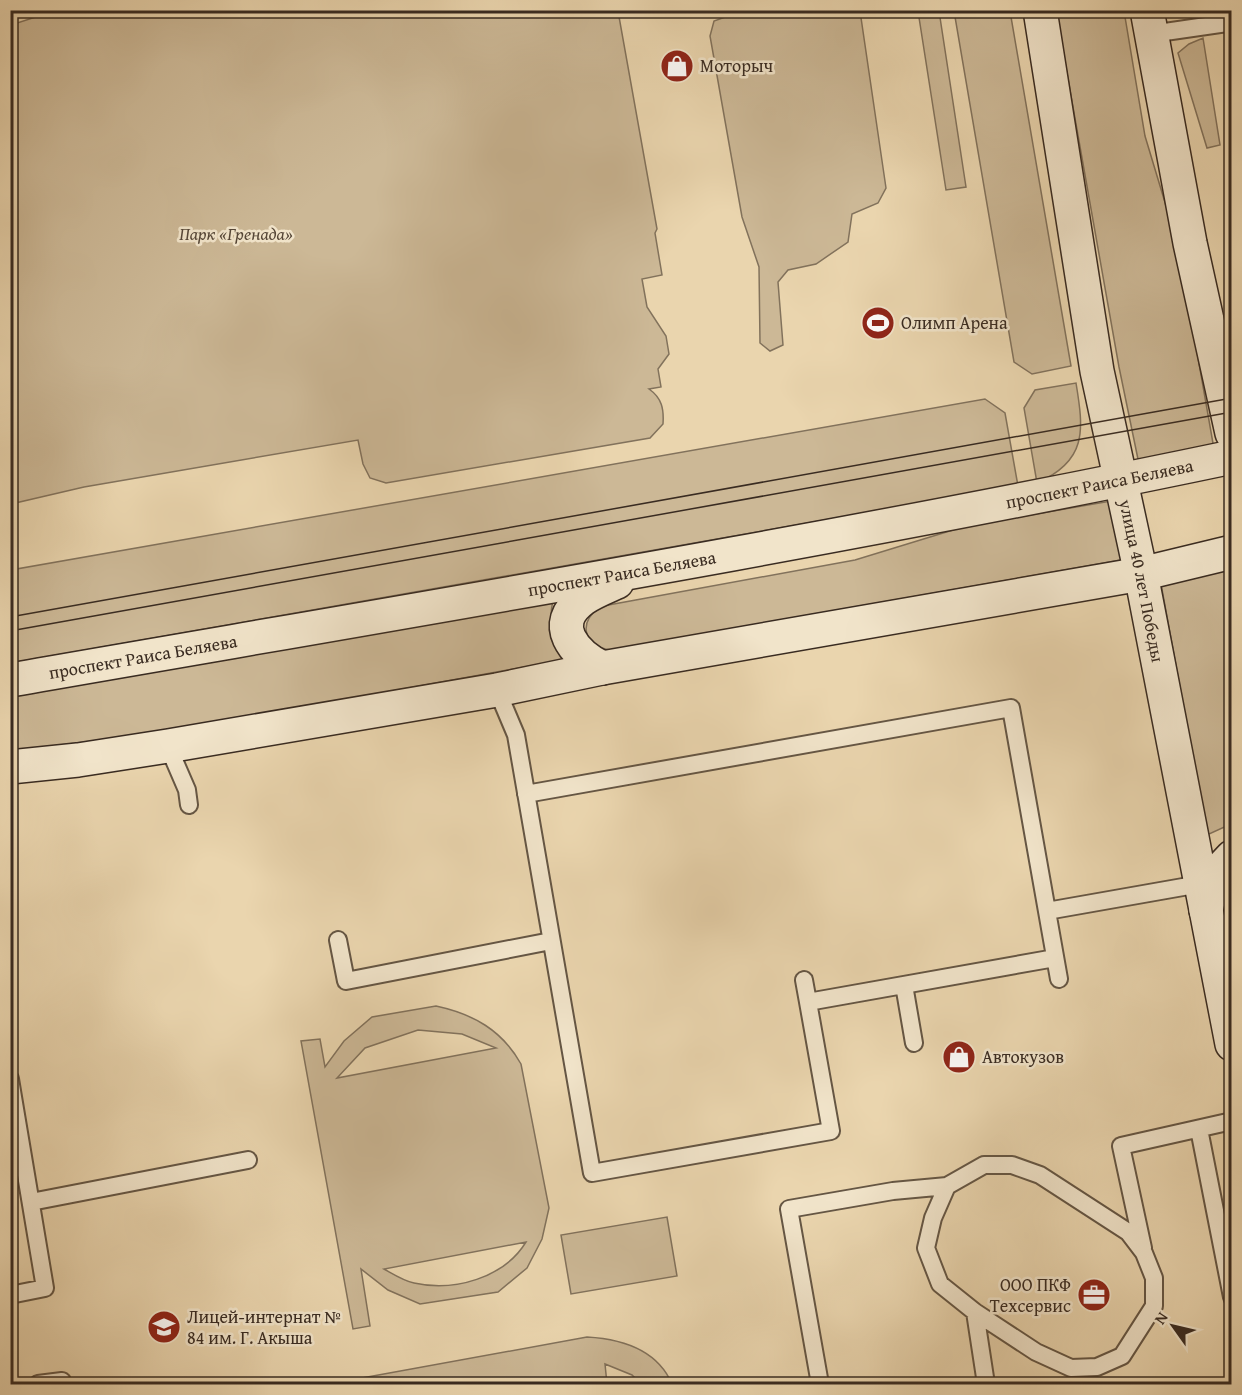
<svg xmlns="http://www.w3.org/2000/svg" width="1242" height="1395" font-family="'Gentium Book Plus',serif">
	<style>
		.green { fill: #ccb896; stroke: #82725c; stroke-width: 1.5; fill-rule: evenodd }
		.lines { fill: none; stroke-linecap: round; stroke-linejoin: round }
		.lane-casing { stroke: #655644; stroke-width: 20 }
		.secondary-casing { stroke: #392b21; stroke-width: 36 }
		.lane { stroke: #f1e4ca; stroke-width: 16 }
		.secondary { stroke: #f1e4ca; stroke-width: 33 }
		.tram { stroke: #392b21; stroke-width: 1.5 }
		.labels { text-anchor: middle; stroke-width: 5; stroke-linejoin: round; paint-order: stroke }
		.poi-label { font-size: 18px; fill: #392b21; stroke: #f1e4ca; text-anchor: start }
		.park-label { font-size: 18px; font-style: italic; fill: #564738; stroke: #f1e4ca }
		.street-label { font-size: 18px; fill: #392b21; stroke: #f1e4ca }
	</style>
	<rect width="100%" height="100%" fill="#ead5ae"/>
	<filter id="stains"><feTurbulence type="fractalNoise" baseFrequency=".00333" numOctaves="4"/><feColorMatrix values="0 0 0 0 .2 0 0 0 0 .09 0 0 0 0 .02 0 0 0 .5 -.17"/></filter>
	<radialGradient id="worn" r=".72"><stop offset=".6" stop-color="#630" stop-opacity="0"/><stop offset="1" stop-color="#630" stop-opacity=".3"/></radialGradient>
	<path class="green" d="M57,10L618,11L657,229L655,233L662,275L642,279L647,307L666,336L669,354L658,369L661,387L649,389C662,398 664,409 663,424L650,438L386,483L370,478L363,464L358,440L84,487L11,504V25Z
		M742,11H860L886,188L878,203L852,214L848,242L816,264L788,270L778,282L783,345L770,351L760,343L759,267L742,217L710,36L714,21Z
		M918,11H939L966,187L946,190Z
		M954,11H1010L1071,366L1032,374L1014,362Z
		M1056,11H1124L1145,136L1179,249L1214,449L1139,464L1119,367Z
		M1203,38L1220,145L1207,148L1178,53L1189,44Z
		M1231,245L1232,340L1228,341L1227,246Z
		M1076,383C1084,431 1087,461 1037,483L1024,408L1035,390Z
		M985,399L1005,413L1018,486L11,663V570Z
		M1111,501L1121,560L611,650C582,647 577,619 603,606L855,560L966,526Z
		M1231,560V824L1207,835L1159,573Z
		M553,600C548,623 552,640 563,660L165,732L11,751V696Z
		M1231,879V984C1225,950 1206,907 1231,879Z
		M436,1006C473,1014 502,1030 521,1064L549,1208L542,1239L527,1268L498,1292L420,1304L388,1290L361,1269L370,1326L353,1329L301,1041L320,1039L325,1067L344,1041L372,1017ZM418,1030L462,1034L496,1048L337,1078L365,1048ZM526,1242C504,1278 454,1292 414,1283C404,1281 393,1274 384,1269Z
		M667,1217L677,1276L571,1294L561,1235Z
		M587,1337C622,1339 657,1349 672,1384H641L632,1375L605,1364L607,1384H329Z"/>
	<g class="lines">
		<defs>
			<path id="lane" d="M1151,34L1227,23
				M497,690L516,735L592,1173L831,1131L808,1002L1055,958
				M168,746L187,790L189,805
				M526,794L1011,708L1059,979
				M1047,911L1200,884
				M338,940L346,981L551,941
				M804,980L808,1002
				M904,985L914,1043
				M10,1079L45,1288L10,1295
				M1199,1129L1232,1297
				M984,1165H1012L1040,1175L1128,1232L1144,1253L1154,1278V1306L1122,1356L1097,1367L1071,1368L1036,1352L975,1312L940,1284L926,1248L933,1218L947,1186Z
				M31,1202L248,1160
				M1143,1248L1121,1146L1232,1121
				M975,1312L986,1384
				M38,1384L62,1381L63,1384
				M820,1384L789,1209L893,1191L947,1186"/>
			<g id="secondary">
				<path id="s1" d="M1040,10L1097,371L1141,574L1232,1044"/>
				<path d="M1147,10L1190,243L1232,433"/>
				<path d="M602,668C575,654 548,625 583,599C593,592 606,587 617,582"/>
				<path id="s2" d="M10,680C418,609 827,542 1232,457"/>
				<path d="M10,767L78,760L168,746L497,690L602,668L1141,574L1232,552"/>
				<path d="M1206,910L1214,876L1232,857"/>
			</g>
		</defs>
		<use href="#lane" class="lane-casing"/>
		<use href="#secondary" class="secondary-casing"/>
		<use href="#lane" class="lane"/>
		<use href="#secondary" class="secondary"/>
		<path class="tram" d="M10,617L1232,398
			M10,631L1232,412"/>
	</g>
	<defs>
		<symbol id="shop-disc" viewBox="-11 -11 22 22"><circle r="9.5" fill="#8f2418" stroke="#f1e4ca"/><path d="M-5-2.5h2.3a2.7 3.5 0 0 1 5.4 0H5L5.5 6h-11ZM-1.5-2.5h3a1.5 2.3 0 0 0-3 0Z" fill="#fff"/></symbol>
		<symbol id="stadium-disc" viewBox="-11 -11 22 22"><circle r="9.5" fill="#8f2418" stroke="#f1e4ca"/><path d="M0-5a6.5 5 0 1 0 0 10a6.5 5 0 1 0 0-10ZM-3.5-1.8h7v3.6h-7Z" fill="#fff"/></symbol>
		<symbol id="office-disc" viewBox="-11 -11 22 22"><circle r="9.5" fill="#8f2418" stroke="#f1e4ca"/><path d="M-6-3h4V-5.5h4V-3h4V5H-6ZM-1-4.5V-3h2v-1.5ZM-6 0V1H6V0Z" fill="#fff"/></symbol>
		<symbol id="school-disc" viewBox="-11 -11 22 22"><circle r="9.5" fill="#8f2418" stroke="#f1e4ca"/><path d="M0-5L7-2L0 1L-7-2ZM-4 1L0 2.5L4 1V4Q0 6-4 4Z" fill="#fff"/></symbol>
	</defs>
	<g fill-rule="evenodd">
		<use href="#shop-disc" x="658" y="47" width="38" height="38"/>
		<use href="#stadium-disc" x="859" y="304" width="38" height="38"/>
		<use href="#shop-disc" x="940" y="1038" width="38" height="38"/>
		<use href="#office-disc" x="1075" y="1276" width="38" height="38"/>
		<use href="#school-disc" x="145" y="1308" width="38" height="38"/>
	</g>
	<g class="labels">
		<g class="poi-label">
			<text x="700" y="72">Моторыч</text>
			<text x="901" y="329">Олимп Арена</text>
			<text x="982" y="1063">Автокузов</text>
			<text x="1071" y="1291" text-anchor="end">ООО ПКФ<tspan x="1071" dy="21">Техсервис</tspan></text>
			<text x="187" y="1323">Лицей-интернат №<tspan x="187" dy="21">84 им. Г. Акыша</tspan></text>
		</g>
		<g class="park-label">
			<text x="236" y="240">Парк «Гренада»</text>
		</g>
		<g class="street-label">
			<text dy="6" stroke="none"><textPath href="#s2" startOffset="1107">проспект Раиса Беляева</textPath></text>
			<text dy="6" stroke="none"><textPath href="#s2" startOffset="621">проспект Раиса Беляева</textPath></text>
			<text dy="6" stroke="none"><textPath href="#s1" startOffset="580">улица 40 лет Победы</textPath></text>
			<text dy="6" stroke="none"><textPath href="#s2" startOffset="135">проспект Раиса Беляева</textPath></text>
		</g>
	</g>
	<rect width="1242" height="1395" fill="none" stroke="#ead5ae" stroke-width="36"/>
	<rect x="12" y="12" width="1218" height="1371" fill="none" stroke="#392b21" stroke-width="3"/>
	<rect x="18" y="18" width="1206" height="1359" fill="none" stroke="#392b21" stroke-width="1.5"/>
	<g transform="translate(1173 1326) rotate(304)" stroke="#f1e4ca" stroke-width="4.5" paint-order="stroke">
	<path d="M0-4.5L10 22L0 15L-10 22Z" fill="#392b21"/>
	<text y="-9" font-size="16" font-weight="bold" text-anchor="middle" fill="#392b21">N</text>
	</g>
	<rect width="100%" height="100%" filter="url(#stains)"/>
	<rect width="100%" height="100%" fill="url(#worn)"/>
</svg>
